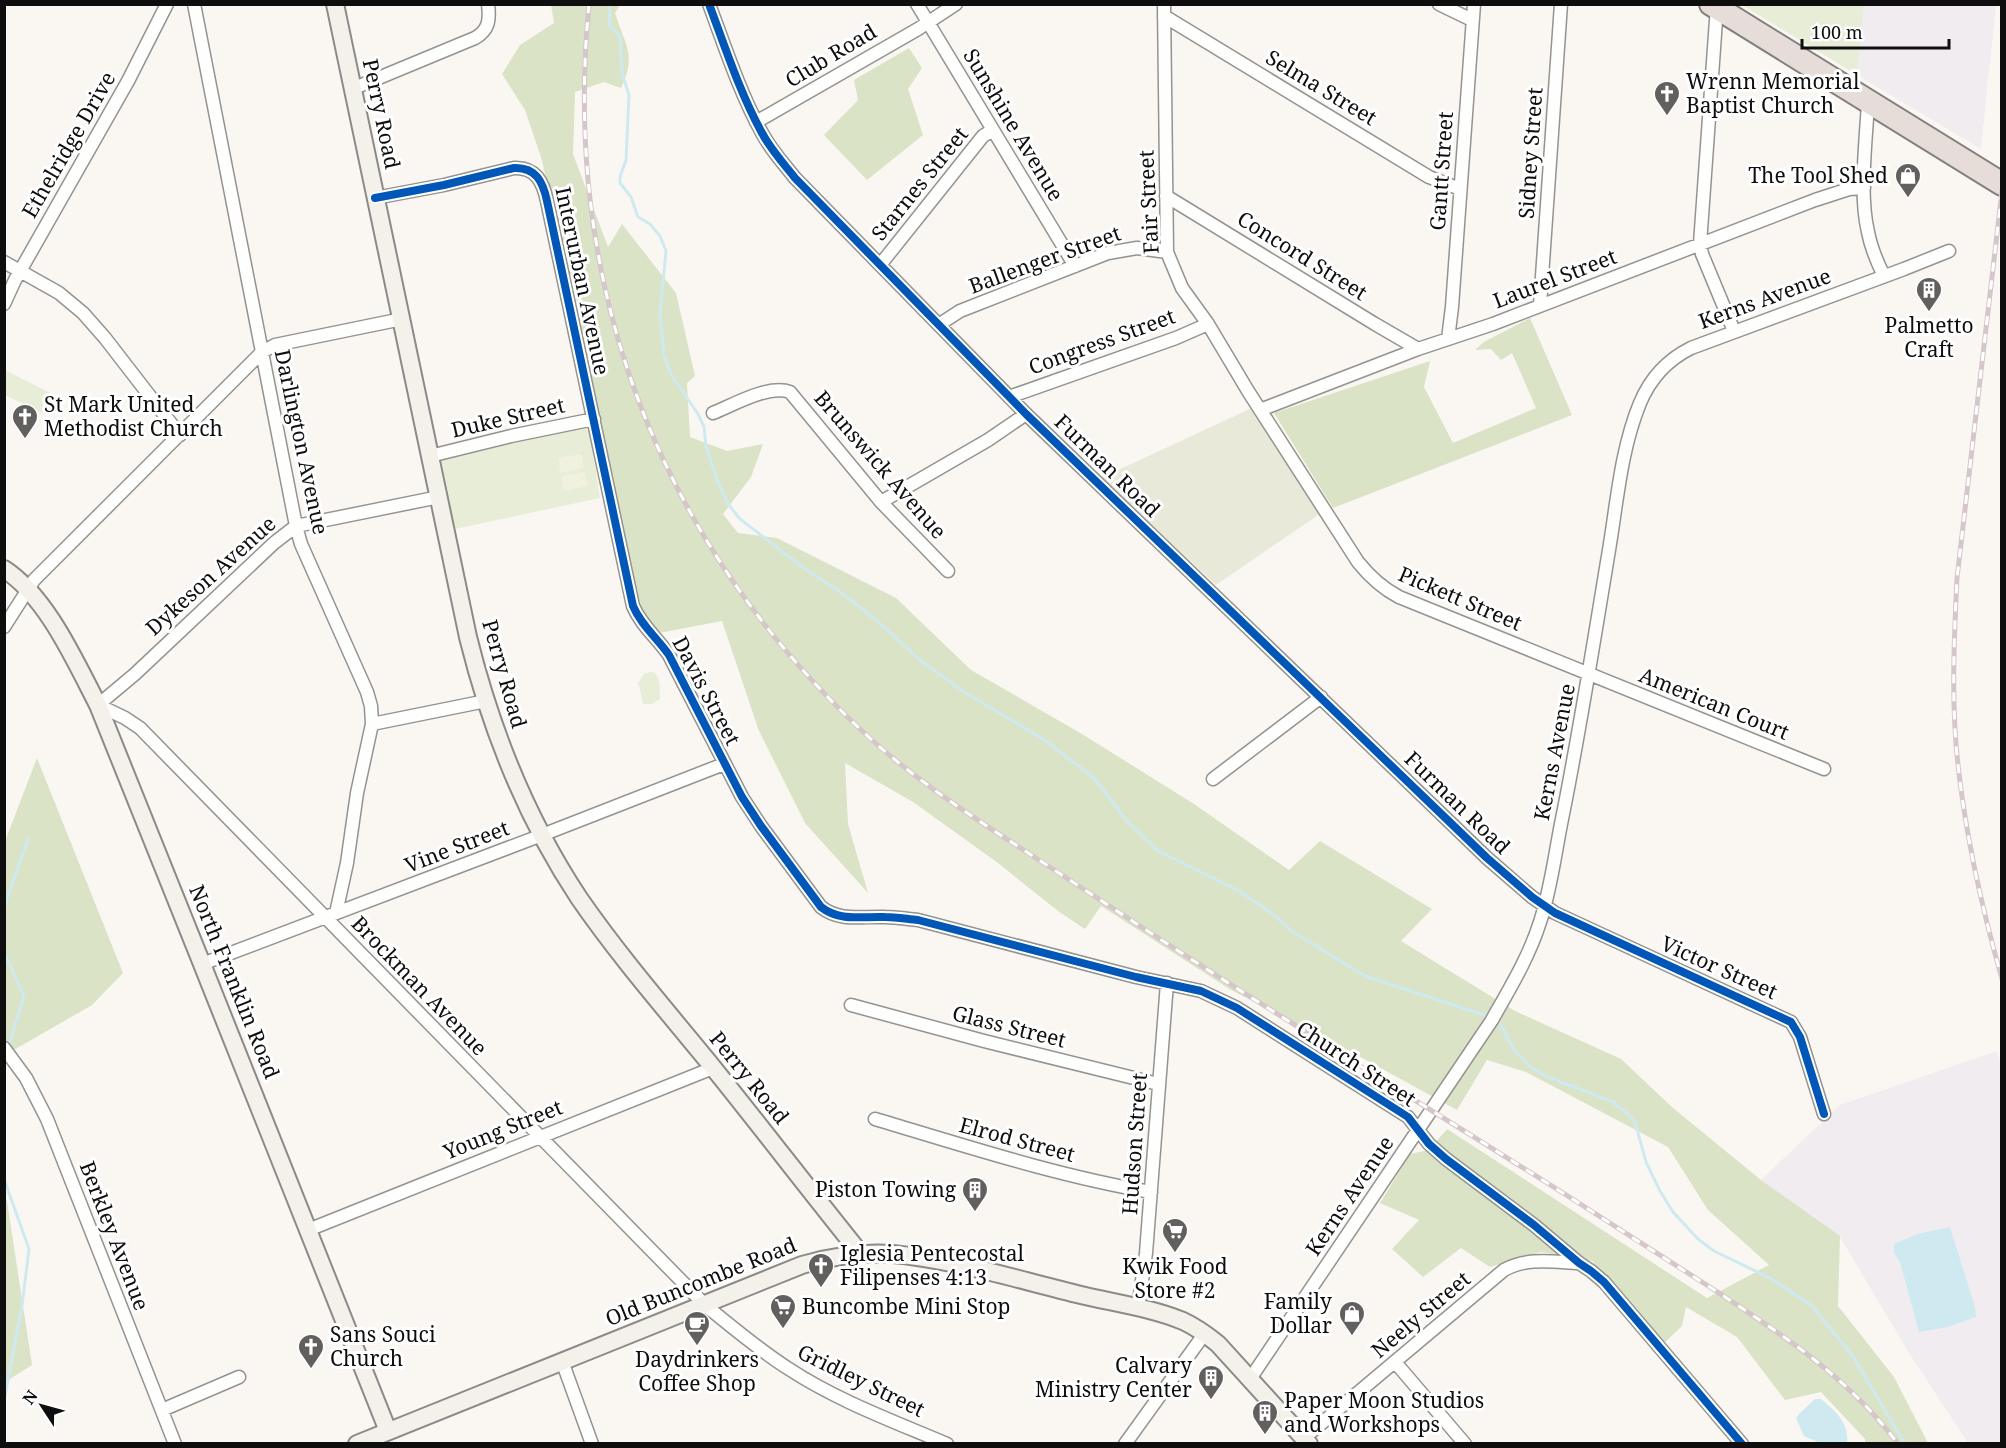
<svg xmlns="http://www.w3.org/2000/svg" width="2006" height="1448" font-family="'Noto Serif',serif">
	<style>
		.industrial { fill: #f1ecef }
		.green { fill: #e7edd6 }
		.forest { fill: #dae3c5 }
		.cemetery { fill: #e8e9d9 }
		.pitch { fill: #f0f1df }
		.water { fill: #ceeaf0 }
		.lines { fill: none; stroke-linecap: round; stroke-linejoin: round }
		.stream { stroke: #ceeaf0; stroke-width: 3 }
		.street-casing { stroke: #949391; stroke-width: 15 }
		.secondary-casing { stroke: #8b8a88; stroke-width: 20 }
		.highway-casing { stroke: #82807e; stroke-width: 26 }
		.street { stroke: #fefefd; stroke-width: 12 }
		.secondary { stroke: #f4f1ea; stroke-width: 16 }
		.highway { stroke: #e7ddd8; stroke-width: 22 }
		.rail-casing { stroke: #d5c7c9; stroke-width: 5 }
		.rail { stroke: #fff; stroke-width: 3; stroke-dasharray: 9; stroke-linecap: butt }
		.cycleway-casing { stroke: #fff; stroke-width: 11 }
		.cycleway { stroke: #0057b8; stroke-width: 8 }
		.labels { text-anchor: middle; stroke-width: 6; stroke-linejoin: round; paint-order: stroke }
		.street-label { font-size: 21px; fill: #0e0e0e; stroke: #fff }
		.poi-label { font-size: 21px; fill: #0e0e0e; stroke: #fff; text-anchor: start }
	</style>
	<rect width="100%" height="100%" fill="#faf7f3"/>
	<path class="industrial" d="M1864,5H1996L1981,149L1857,75Z
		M1997,1051L2002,1068L2001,1443H1968L1909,1353L1840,1237L1761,1180L1840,1105Z"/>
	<path class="green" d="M1742,5H1864L1857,75Z
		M5,370L54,395L44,414L5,395Z
		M589,427L600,498L455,529L441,456Z
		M653,672C662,679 659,689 660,699L652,704H643L639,685L637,684L645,673Z"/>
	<path class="forest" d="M551,5H620L615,13C625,45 637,55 621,88L604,82L575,92L573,154L608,247L622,224L676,293L695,376L687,383L690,437L727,451L763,444L751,477L723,514L738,533L777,538L896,598L971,670L1082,734L1194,804L1289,870L1320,841L1432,909L1401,941L1515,1011L1621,1059L1673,1108L1761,1180L1840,1236L1838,1306L1894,1377L1928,1443H1865V1439L1821,1392L1785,1400L1737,1337L1686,1307L1682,1326L1663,1344L1592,1261L1541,1252L1490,1267L1461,1248L1423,1277L1392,1249L1419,1220L1380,1203L1410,1154L1429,1150L1447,1129L1707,1298L1769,1265L1708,1210L1668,1147L1526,1072L1487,1060L1457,1110L1346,1049L1231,990L1101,906L1085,929L1058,911L998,863L913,802L845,763L848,824L868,893L805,823L759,731L722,621L659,633C635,610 631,574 623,542L542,160L525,110L502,74L520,45L554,23Z
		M909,48L922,68L908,89L923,135L867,180L824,135L858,100L854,80Z
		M1530,318L1572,415L1333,508L1274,413L1430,361L1424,387L1453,443L1536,408L1512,353L1501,360L1491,349L1475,350L1484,342Z
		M37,758L123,973L92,1005L5,1055L4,844Z
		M4,1196L7,1201L32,1365L5,1382Z"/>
	<path class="cemetery" d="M1254,407L1321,513L1216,585L1101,478Z"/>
	<path class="pitch" d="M581,454L584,468L560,473L558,458Z
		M585,472L588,486L564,491L561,476Z"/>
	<path class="water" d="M1950,1227L1975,1307L1976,1317L1948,1327L1919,1332L1900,1262L1894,1253V1244L1918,1234Z
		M1815,1399H1821C1836,1412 1849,1422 1847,1443H1820L1804,1436L1796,1418L1800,1413Z"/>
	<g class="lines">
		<path class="stream" d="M610,4L609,26L620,36L622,73L629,95L626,160L620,177V183L631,197L638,217L650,224L660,236L666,251L660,313L664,356L672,376L698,414L704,427L706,446L717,480L728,504L740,519L805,569L836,589L874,618L920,660L964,692L1043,739L1094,778L1127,821L1158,851L1241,892L1273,914L1293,932L1365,976L1487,1016
			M4,907L28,839
			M4,952L24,996L10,1042
			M1500,1024L1514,1050L1531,1067L1545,1076L1611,1101L1626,1112L1635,1122L1646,1162L1660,1191L1673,1212L1698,1239L1714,1251L1770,1278L1812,1306L1852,1355L1905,1444
			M4,1179L29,1249L22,1306L4,1401"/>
		<defs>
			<path id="street" d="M194,4L296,526L301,544L367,692L371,706L372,724L357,793L347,863L336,913
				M709,4C725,47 740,93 762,133C771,150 784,164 795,178L1026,414L1487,858L1532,897L1555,913L1791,1022L1800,1037L1824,1114
				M917,4L1075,266
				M1164,4L1167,252L1182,288L1208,324L1248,391L1358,562C1370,577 1382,588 1399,597L1824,769
				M1439,4L1472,20
				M1717,6L1700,244L1702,254L1734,331
				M1164,16L1429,177L1460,189
				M352,89L475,38C489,30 490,20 488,4
				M1868,102C1866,142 1859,194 1868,232C1871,248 1877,262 1884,276
				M756,122L918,29L956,4
				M1166,196L1375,324L1418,349
				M375,198L444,185L514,168C536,167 543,182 547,201L633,606C641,625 657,638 669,655L742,797L761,826L821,907C840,922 862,916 885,917C896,917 907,919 918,920L1136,977L1201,991L1237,1008L1408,1117L1429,1144L1446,1159L1534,1225L1579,1263L1591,1271L1604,1282L1742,1444
				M4,262L59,293L83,313L105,338L180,435
				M880,265L983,136L993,130
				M4,304L15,280L128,81L167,4
				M1540,305L1561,4
				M940,324L960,311L1108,253L1137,248L1167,252
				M1448,339L1452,307L1474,4
				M1009,397L1176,338L1208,324
				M1260,410L1418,349L1493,324L1815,200L1849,189L1864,188
				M713,413C733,405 769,384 790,392L881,502L948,571
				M430,456L511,436L594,419
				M439,497L296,526L274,543L135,674L98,705L125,718L140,728L705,1305C732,1327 759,1350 789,1369C838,1401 893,1421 947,1444
				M881,502L988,440L1026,414
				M4,627L34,580L262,352L275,345L402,319
				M372,724L486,701
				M1213,779L1321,697
				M202,964L542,835L724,764
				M851,1005L984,1041L1158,1084
				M4,1048L26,1078L47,1119L175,1444
				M875,1119C966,1146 1057,1176 1151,1192
				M308,1230L713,1068
				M1138,1308L1146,1253L1167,983
				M562,1361L592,1444
				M1395,1362L1465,1444
				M1250,1379L1492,1020C1510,988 1529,957 1540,922C1551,889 1555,853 1562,819C1580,730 1594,640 1609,550C1617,502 1621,449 1640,403C1650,379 1667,360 1691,348L1904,269L1949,251
				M162,1410L239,1377
				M1304,1438L1504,1270C1527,1257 1553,1262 1579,1263
				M1125,1444L1205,1333"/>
			<path id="secondary" d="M335,4L468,637C491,730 526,818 579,898C619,956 666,1010 711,1065C761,1127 810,1191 860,1253
				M4,569C47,597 75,661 98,705L202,964L388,1431
				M357,1444L802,1265C832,1256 861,1252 893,1254C956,1260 1019,1280 1081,1295C1115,1303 1151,1308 1183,1321C1196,1327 1207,1335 1218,1344L1309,1444"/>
			<path id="highway" d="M1711,4L2002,184"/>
		</defs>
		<use href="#street" class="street-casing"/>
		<use href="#secondary" class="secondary-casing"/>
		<use href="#highway" class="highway-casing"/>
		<use href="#street" class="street"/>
		<use href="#secondary" class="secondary"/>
		<use href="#highway" class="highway"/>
		<defs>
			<path id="rail" d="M589,4C561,289 661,548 873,741C917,780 966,813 1016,845C1056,871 1097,898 1137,924C1285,1021 1436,1112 1585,1207C1628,1235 1672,1263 1716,1291C1783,1335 1849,1378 1898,1444
				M2002,191L1957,578C1954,640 1951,703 1958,765C1966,837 1982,909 2002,979"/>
		</defs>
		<use href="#rail" class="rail-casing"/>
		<use href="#rail" class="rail"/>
		<defs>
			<path id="cycleway" d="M709,4C725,47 740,93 762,133C771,150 784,164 795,178L1026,414L1487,858L1532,897L1555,913L1791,1022L1800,1037L1824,1114
				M375,198L444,185L514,168C536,167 543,182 547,201L633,606C641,625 657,638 669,655L742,797L761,826L821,907C840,922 862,916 885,917C896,917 907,919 918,920L1136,977L1201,991L1237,1008L1408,1117L1429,1144L1446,1159L1534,1225L1579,1263L1591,1271L1604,1282L1742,1444"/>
		</defs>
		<use href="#cycleway" class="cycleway-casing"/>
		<use href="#cycleway" class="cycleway"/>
	</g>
	<defs>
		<symbol id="church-pin" viewBox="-11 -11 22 30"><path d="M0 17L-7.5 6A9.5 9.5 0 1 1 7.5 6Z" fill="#61605e" stroke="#fff"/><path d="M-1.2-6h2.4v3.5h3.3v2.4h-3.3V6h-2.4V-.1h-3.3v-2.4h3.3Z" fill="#fff"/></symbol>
		<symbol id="shop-pin" viewBox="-11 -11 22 30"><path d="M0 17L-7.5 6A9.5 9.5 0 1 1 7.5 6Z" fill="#61605e" stroke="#fff"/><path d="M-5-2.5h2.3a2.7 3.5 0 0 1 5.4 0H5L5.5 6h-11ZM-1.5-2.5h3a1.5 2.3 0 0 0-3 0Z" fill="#fff"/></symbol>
		<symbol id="building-pin" viewBox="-11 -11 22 30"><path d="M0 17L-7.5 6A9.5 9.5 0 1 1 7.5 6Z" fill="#61605e" stroke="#fff"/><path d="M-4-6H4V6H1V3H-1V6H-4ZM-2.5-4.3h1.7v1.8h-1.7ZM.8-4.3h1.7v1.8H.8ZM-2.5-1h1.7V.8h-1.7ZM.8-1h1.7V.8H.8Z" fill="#fff"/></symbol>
		<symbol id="supermarket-pin" viewBox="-11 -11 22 30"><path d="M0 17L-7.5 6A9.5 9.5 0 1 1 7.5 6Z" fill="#61605e" stroke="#fff"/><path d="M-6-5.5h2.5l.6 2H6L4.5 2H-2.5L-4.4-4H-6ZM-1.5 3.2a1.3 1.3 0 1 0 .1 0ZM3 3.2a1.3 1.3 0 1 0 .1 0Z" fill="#fff"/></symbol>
		<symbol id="cafe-pin" viewBox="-11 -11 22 30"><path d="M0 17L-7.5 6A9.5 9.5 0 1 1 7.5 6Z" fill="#61605e" stroke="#fff"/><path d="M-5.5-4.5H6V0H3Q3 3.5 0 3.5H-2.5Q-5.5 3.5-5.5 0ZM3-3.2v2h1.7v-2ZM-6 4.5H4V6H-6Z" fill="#fff"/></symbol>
	</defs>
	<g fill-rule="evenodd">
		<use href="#church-pin" x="1652" y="79" width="30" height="40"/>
		<use href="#shop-pin" x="1893" y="161" width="30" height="40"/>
		<use href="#building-pin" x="1914" y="275" width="30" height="40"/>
		<use href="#church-pin" x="10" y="402" width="30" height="40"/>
		<use href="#building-pin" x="960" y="1175" width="30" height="40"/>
		<use href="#supermarket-pin" x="1160" y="1216" width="30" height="40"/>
		<use href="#church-pin" x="806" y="1251" width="30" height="40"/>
		<use href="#supermarket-pin" x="768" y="1292" width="30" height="40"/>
		<use href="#shop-pin" x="1337" y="1299" width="30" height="40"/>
		<use href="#cafe-pin" x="682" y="1309" width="30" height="40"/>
		<use href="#church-pin" x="296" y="1332" width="30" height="40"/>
		<use href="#building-pin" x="1196" y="1363" width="30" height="40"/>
		<use href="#building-pin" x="1250" y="1398" width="30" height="40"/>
	</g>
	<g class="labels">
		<g class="street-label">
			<text transform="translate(831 56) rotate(-31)" y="7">Club Road</text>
			<text transform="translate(1321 88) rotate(31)" y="7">Selma Street</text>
			<text transform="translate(381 114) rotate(78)" y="7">Perry Road</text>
			<text transform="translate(1013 125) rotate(59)" y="7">Sunshine Avenue</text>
			<text transform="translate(69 145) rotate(-60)" y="7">Ethelridge Drive</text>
			<text transform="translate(1531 153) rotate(-86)" y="7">Sidney Street</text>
			<text transform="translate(1442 171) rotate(-86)" y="7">Gantt Street</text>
			<text transform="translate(920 184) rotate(-51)" y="7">Starnes Street</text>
			<text transform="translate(1149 202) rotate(-93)" y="7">Fair Street</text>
			<text transform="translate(1302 256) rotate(32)" y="7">Concord Street</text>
			<text transform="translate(1045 260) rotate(-20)" y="7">Ballenger Street</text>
			<text transform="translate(1555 279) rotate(-21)" y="7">Laurel Street</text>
			<text transform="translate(582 281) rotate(78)" y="7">Interurban Avenue</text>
			<text transform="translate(1765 299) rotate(-20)" y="7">Kerns Avenue</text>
			<text transform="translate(1102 342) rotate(-20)" y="7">Congress Street</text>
			<text transform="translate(508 418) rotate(-13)" y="7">Duke Street</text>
			<text transform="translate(301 442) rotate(78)" y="7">Darlington Avenue</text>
			<text transform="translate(880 465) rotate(49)" y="7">Brunswick Avenue</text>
			<text transform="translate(1107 466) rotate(44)" y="7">Furman Road</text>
			<text transform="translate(211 576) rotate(-42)" y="7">Dykeson Avenue</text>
			<text transform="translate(1460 599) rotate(23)" y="7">Pickett Street</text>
			<text transform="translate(504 674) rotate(74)" y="7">Perry Road</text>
			<text transform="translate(706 691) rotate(62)" y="7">Davis Street</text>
			<text transform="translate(1714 704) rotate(22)" y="7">American Court</text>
			<text transform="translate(1555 752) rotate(-79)" y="7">Kerns Avenue</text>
			<text transform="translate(1457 803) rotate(44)" y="7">Furman Road</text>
			<text transform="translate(457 847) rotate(-21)" y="7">Vine Street</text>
			<text transform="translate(1719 968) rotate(24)" y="7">Victor Street</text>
			<text transform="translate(234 982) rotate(68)" y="7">North Franklin Road</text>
			<text transform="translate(419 986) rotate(46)" y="7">Brockman Avenue</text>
			<text transform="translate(1009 1027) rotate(14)" y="7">Glass Street</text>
			<text transform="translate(1356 1064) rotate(33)" y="7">Church Street</text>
			<text transform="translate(749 1078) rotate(51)" y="7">Perry Road</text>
			<text transform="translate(503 1130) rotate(-22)" y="7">Young Street</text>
			<text transform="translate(1017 1140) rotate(15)" y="7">Elrod Street</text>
			<text transform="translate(1135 1144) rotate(-86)" y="7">Hudson Street</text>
			<text transform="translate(1350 1196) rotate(-56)" y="7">Kerns Avenue</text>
			<text transform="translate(114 1236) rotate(69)" y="7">Berkley Avenue</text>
			<text transform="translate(701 1282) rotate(-22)" y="7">Old Buncombe Road</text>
			<text transform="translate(1421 1315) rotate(-40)" y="7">Neely Street</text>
			<text transform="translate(861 1381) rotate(26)" y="7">Gridley Street</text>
		</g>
		<g class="poi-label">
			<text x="1686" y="89">Wrenn Memorial<tspan x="1686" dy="24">Baptist Church</tspan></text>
			<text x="1888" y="183" text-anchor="end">The Tool Shed</text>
			<text x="1929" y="333" text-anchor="middle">Palmetto<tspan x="1929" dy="24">Craft</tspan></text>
			<text x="44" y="412">St Mark United<tspan x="44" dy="24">Methodist Church</tspan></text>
			<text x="956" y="1197" text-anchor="end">Piston Towing</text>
			<text x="840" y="1261">Iglesia Pentecostal<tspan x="840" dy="24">Filipenses 4:13</tspan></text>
			<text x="1175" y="1274" text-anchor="middle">Kwik Food<tspan x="1175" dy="24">Store #2</tspan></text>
			<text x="1332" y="1309" text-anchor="end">Family<tspan x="1332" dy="24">Dollar</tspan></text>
			<text x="802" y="1314">Buncombe Mini Stop</text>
			<text x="330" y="1342">Sans Souci<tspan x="330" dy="24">Church</tspan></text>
			<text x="697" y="1367" text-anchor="middle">Daydrinkers<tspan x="697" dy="24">Coffee Shop</tspan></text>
			<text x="1192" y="1373" text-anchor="end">Calvary<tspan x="1192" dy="24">Ministry Center</tspan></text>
			<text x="1284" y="1408">Paper Moon Studios<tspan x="1284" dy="24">and Workshops</tspan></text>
		</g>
	</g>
	<rect width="2006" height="1448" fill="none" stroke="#0e0e0e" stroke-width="12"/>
	<g transform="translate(42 1406) rotate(306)" stroke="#ffffff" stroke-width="4.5" paint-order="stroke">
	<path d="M0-4.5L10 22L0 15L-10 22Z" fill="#0e0e0e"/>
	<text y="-9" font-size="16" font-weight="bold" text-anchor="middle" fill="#0e0e0e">N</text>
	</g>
	<path d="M1802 39v9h147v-9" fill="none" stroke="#0e0e0e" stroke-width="3"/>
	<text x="1811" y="39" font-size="18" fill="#0e0e0e" stroke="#ffffff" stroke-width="4.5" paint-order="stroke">100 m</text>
</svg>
